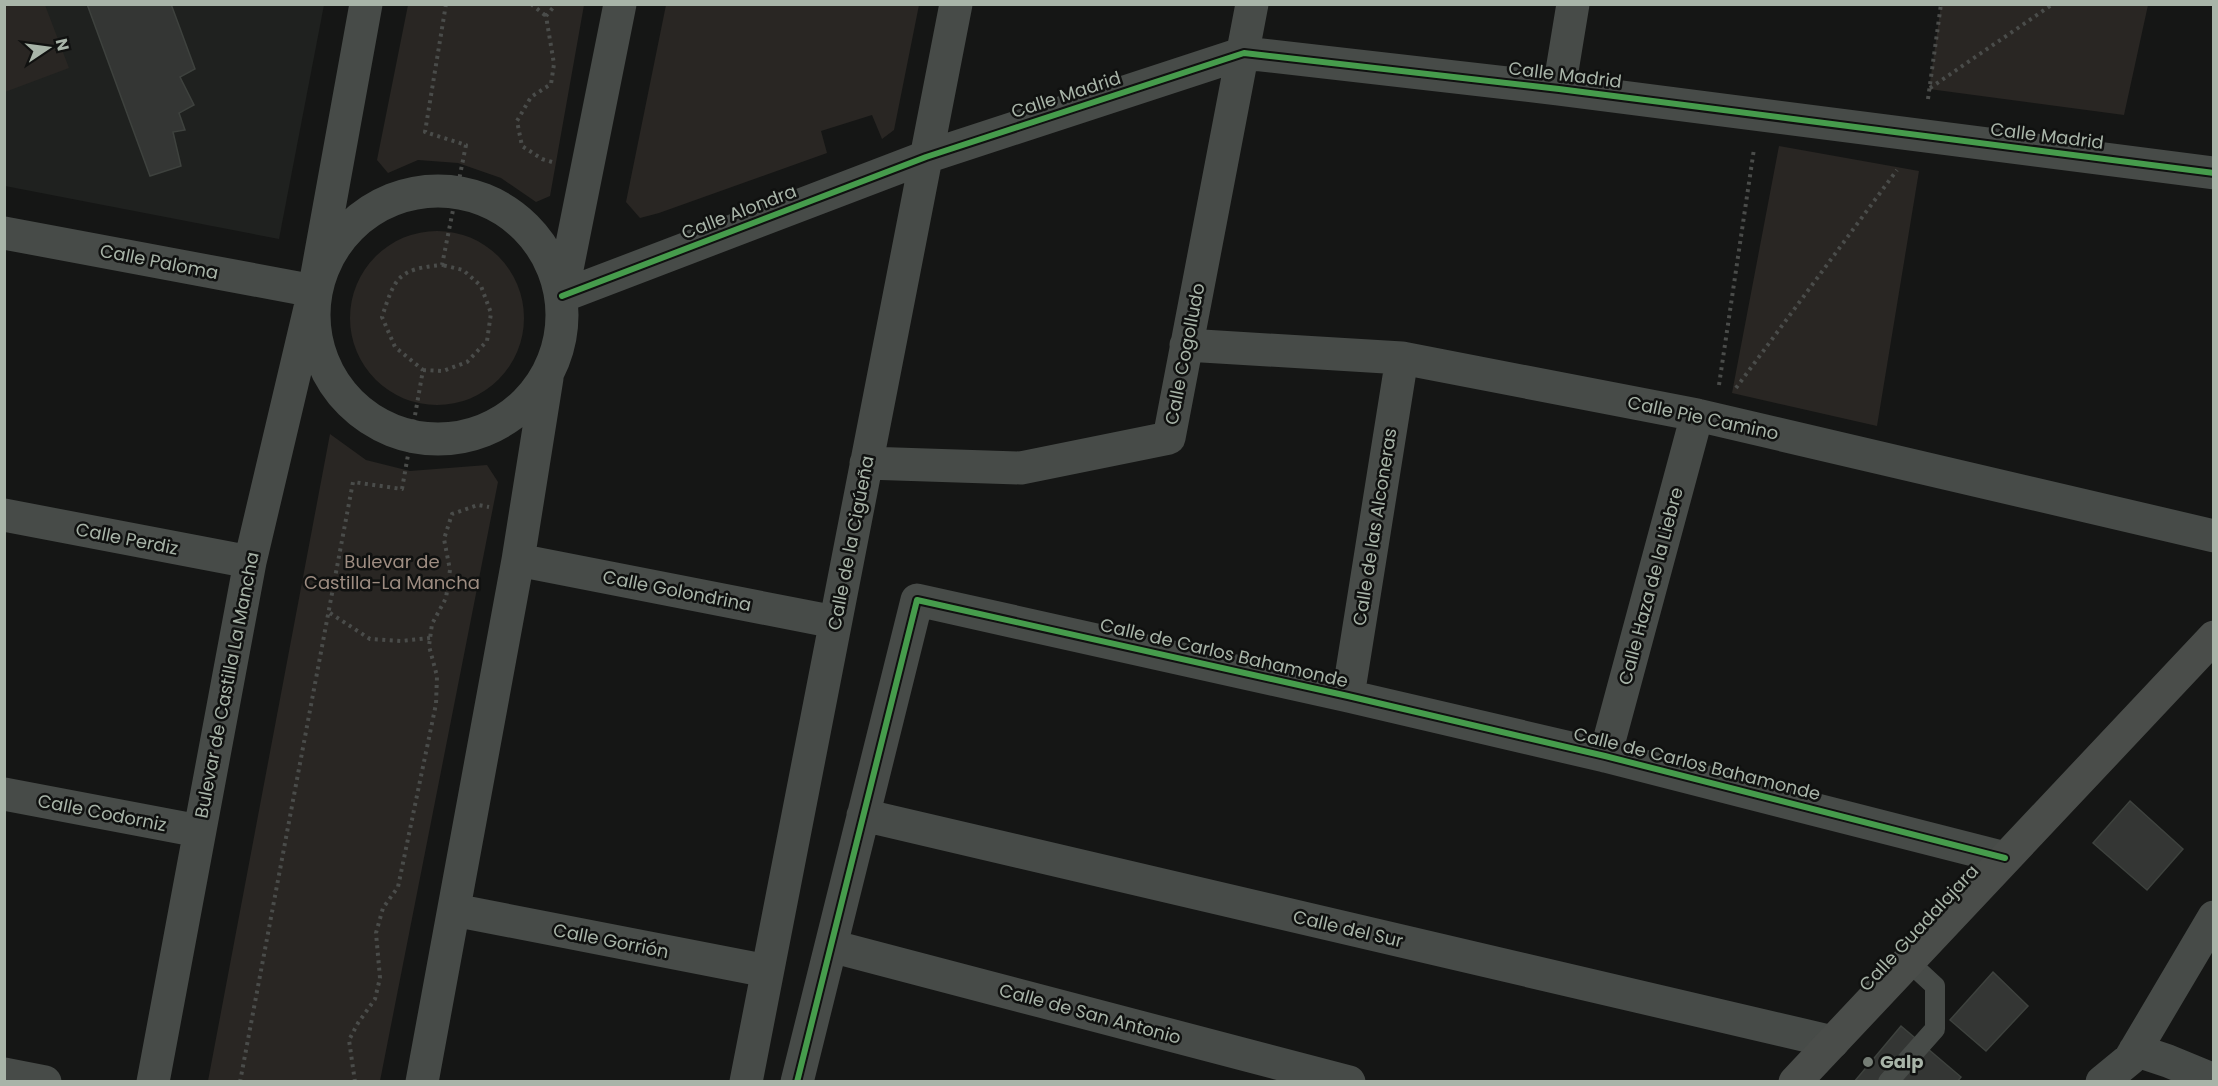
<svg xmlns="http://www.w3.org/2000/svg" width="2218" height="1086" font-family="Poppins,sans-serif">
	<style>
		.built { fill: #1f211f }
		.green { fill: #292623 }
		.building { fill: #343634; stroke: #3e423e; stroke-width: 1.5 }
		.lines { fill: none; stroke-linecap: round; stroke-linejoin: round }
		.path { stroke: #4a4c4a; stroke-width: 4; stroke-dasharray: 3 4.5; stroke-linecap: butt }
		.lane { stroke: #474b48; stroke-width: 20 }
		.street { stroke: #474b48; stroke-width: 33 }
		.secondary { stroke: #4a4d4a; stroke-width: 33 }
		.cycleway-casing { stroke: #101110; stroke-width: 10 }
		.cycleway { stroke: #469c4c; stroke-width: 6 }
		.poi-dot { fill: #757d75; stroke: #101110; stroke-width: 2 }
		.labels { text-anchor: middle; stroke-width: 5; stroke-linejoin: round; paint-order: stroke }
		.street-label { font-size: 18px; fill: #a8b4a8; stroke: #101110 }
		.park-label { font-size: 18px; fill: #9d8c81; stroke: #101110 }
		.poi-label { font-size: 18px; font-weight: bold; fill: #a8b4a8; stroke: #101110; text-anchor: start }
	</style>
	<rect width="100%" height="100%" fill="#151615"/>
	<path class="built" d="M4,5H324L279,239L5,186Z"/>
	<path class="green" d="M5,4L45,5L69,68L5,92Z
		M408,5H584L550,196L536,202L501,178L458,163L418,160L388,173L377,160Z
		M666,5H919L894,130L882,139L872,115L821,131L827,153L659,213L640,218L626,202Z
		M1941,5H2148L2124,115L1929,89Z
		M1779,146L1919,171L1877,426L1732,393Z
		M350 318a87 87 0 1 1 174 0a87 87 0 1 1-174 0Z
		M330,434L366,460L410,471L487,465L498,482L380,1081H208Z"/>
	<path class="building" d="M87,4H171L195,69L180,77L194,105L179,113L185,130L173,132L181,166L150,176Z
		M2130,801L2183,849L2147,890L2093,843Z
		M1993,972L2028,1006L1986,1051L1950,1020Z
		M1901,1026L1961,1077L1957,1082H1854Z"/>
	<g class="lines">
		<path class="path" d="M531,4L546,16
			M1930,88L2053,4
			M1928,99L1941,4
			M552,162L542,159L522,146L517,121L531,97L551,84L554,64L546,16L556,4
			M423,370L443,371L467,362L487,341L491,313L481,286L463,270L442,265
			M1719,385L1754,149
			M1736,388L1897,170
			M330,613L370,639L401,641L430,638
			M240,1082L353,482L402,489L423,370L395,347L382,317C395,277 398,269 442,265L466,145L425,132L446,4
			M355,1082L349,1040L358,1023L375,999L380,978L376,933L383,908L398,887L436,704L437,676L429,646L432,624L446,598L450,570L444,539L452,514L478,505L489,507"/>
		<path class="lane" d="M1888,1082L1935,1029V986L1909,962"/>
		<path class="street" d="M1559,89L1573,4
			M314 315a124 124 0 1 1 248 0a124 124 0 1 1-248 0Z
			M4,233L314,291
			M562,294L620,4
			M562,296L926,157L1244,53L1559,89L2214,173
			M1186,345L1402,358L1697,415L2214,536
			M866,463L1021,468L1169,438L1252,4
			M4,515L250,562
			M518,560L835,622
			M1348,696L1402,358
			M1605,756L1697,415
			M4,794L199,831
			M863,815L1833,1042
			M454,910L767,971
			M831,946L1349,1082
			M2135,1050L2168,1061L2214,1080
			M4,1074L45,1082
			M153,1082L250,562L314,291L366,4
			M422,1082L518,560L547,378
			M746,1082L956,4
			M797,1082L917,600L1348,696L1605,756L2005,858
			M2102,1082L2130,1059L2214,917"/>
		<path class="secondary" d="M1795,1082L2214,637"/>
		<defs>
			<path id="cycleway" d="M562,296L926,157L1244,53L1559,89L2214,173
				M797,1082L917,600L1348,696L1605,756L2005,858"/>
		</defs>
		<use href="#cycleway" class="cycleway-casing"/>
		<use href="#cycleway" class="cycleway"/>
	</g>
	<circle class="poi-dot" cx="1868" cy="1062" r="6"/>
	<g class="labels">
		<g class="street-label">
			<text transform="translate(1565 75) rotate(7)" y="6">Calle Madrid</text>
			<text transform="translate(1066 95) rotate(-18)" y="6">Calle Madrid</text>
			<text transform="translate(2047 136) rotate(7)" y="6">Calle Madrid</text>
			<text transform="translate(739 212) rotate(-21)" y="6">Calle Alondra</text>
			<text transform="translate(159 262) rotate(11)" y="6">Calle Paloma</text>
			<text transform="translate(1185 354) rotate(-79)" y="6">Calle Cogolludo</text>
			<text transform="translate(1703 418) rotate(12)" y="6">Calle Pie Camino</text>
			<text transform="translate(1375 527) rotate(-81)" y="6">Calle de las Alconeras</text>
			<text transform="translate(127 539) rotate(11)" y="6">Calle Perdiz</text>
			<text transform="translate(851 543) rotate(-79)" y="6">Calle de la Cigúeña</text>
			<text transform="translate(1651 586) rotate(-75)" y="6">Calle Haza de la Liebre</text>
			<text transform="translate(677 591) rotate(11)" y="6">Calle Golondrina</text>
			<text transform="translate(1224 653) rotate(13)" y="6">Calle de Carlos Bahamonde</text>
			<text transform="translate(227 685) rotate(-79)" y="6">Bulevar de Castilla La Mancha</text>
			<text transform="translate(1697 764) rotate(14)" y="6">Calle de Carlos Bahamonde</text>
			<text transform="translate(102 813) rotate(11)" y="6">Calle Codorniz</text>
			<text transform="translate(1919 928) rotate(-47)" y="6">Calle Guadalajara</text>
			<text transform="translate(1348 929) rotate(13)" y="6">Calle del Sur</text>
			<text transform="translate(611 941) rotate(11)" y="6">Calle Gorrión</text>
			<text transform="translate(1090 1014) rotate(15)" y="6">Calle de San Antonio</text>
		</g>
		<g class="park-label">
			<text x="392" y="568">Bulevar de<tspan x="392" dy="21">Castilla-La Mancha</tspan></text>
		</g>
		<g class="poi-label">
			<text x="1880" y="1068">Galp</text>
		</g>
	</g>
	<rect width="2218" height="1086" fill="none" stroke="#a8b4a8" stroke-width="12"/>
	<g transform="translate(48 48) rotate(77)" stroke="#101110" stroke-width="4.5" paint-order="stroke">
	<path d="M0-4.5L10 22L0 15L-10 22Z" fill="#a8b4a8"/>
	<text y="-9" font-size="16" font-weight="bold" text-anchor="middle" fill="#a8b4a8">N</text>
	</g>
</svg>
